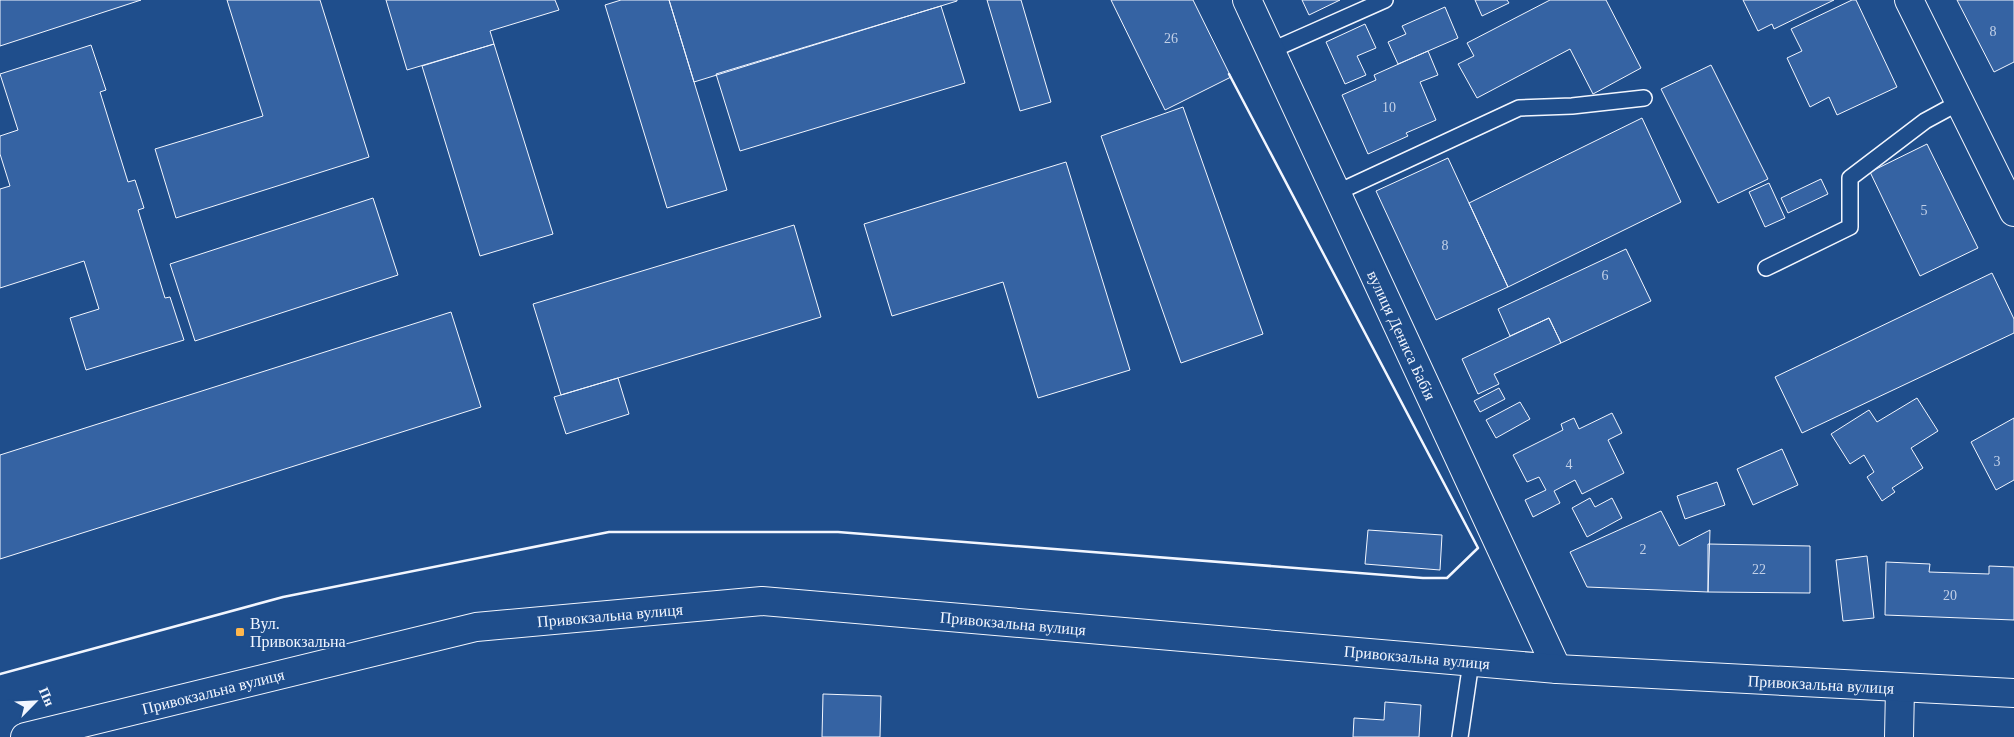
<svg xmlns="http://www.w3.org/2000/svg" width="2014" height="737" font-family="'Times New Roman',serif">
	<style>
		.building { fill: #3563a3; stroke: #f2f6ff }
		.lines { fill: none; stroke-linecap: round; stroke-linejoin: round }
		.lane-casing { stroke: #f2f6ff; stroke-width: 18 }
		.street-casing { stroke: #f2f6ff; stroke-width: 30 }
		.secondary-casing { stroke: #f2f6ff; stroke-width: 30 }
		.lane { stroke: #1f4e8c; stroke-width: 15 }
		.street { stroke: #1f4e8c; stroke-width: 28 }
		.secondary { stroke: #1f4e8c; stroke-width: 28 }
		.wall { stroke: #f2f6ff; stroke-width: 2.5 }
		.poi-dot { fill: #ffb74d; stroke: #1f4e8c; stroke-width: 2 }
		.labels { text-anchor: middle; stroke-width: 4; stroke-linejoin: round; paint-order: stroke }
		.number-label { font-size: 14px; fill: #c3d1e8 }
		.street-label { font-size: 16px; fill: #f2f6ff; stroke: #1f4e8c }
		.poi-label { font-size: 16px; fill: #f2f6ff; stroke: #1f4e8c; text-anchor: start }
	</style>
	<rect width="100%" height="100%" fill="#1f4e8c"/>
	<path class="building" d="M0,0H141L0,46Z
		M227,0H320L369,157L176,218L155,149L263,116Z
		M386,0H555L559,10L490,31L494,44L407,70Z
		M621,0H669L727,190L667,208L605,5Z
		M669,0H957V1L694,82Z
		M987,0H1021L1051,102L1020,111Z
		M1111,0H1193L1231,77L1165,110Z
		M1302,0H1340L1309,15Z
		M1475,0H1507L1509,3L1482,16Z
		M1550,0H1606L1641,68L1593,94L1570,49L1477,98L1458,64L1474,56L1467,43Z
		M1743,0H1834L1774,29L1772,24L1758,31Z
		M1852,0H1856L1897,87L1837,115L1829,97L1810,107L1787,58L1802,51L1791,29Z
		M1957,0H2014V62L1994,72Z
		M941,6L965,83L740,151L716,74Z
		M1445,7L1458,38L1398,64L1388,42L1406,34L1402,26Z
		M1365,24L1376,48L1357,56L1366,75L1345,84L1326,42Z
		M494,44L553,234L480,256L422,66Z
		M91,45L106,90L100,92L128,182L135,180L144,208L138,210L165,298L170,297L184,340L86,370L70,318L99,309L84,261L0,288V189L10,186L0,154V136L18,130L0,74Z
		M1428,51L1438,75L1420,82L1436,120L1406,133L1408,136L1368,154L1342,95L1376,80L1374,75Z
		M1711,65L1768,179L1718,203L1661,89Z
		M1183,107L1263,334L1181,363L1101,136Z
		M1642,118L1681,202L1508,287L1469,203Z
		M1927,144L1978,248L1920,276L1870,172Z
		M1448,158L1508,287L1436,320L1376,191Z
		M1066,162L1130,370L1038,398L1003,282L892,316L864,224Z
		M1821,179L1828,194L1788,213L1781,198Z
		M1769,183L1785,218L1765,227L1749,192Z
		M373,198L398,275L195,341L170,264Z
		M794,225L821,317L561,395L533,304Z
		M1626,249L1651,301L1561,343L1549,318L1510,336L1498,309Z
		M1992,273L2014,319V333L1802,433L1775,377Z
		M451,312L481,407L0,559V455Z
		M1549,318L1561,343L1494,374L1499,384L1478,394L1462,359Z
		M618,378L629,414L566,434L554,397Z
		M1499,388L1505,399L1480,412L1474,401Z
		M1917,398L1938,431L1911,448L1923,468L1892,488L1895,492L1882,501L1867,477L1874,472L1864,455L1850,464L1831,434L1869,410L1877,422Z
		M1520,402L1530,419L1496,438L1486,420Z
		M1612,413L1622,433L1608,440L1624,473L1582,494L1575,480L1554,491L1560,503L1533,517L1525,500L1546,490L1539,477L1527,482L1513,455L1563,430L1561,424L1574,418L1579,429Z
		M2014,418V480L1996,490L1971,442Z
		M1782,449L1798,485L1753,505L1737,469Z
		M1717,482L1725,505L1685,519L1677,496Z
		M1590,498L1595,507L1612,498L1622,518L1587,537L1572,508Z
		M1661,511L1679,546L1710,530L1708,592L1587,587L1570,552Z
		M1368,530L1442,535L1440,570L1365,564Z
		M1708,544L1810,546V593L1708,592Z
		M1867,556L1874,618L1843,621L1836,560Z
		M1886,562L1930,564L1929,572L1989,574V566L2014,567V620L1885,615Z
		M823,694L881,696L880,737H822Z
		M1385,702L1421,705L1419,737H1353L1354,718L1384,720Z"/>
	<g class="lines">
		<defs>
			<path id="lane" d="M1270,51L1385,0
				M1336,193L1519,108L1572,106L1644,98
				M1766,268L1850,227V178L1925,121L1960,102
				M1460,737L1471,662"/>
			<path id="street" d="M1247,0L1557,669
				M1909,0L2014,212
				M1899,737L1900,688"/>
			<path id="secondary" d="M25,737L476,627L762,601L1557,669L2014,693"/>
		</defs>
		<use href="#lane" class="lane-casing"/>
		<use href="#street" class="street-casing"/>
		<use href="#secondary" class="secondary-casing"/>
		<use href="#lane" class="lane"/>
		<use href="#street" class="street"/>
		<use href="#secondary" class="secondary"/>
		<path class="wall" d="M0,674L283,597L609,532H838L1423,578H1447L1478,548L1229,74"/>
	</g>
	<rect class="poi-dot" x="235" y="627" width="10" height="10" rx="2.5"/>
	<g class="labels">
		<g class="number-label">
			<text x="1993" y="36">8</text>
			<text x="1171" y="43">26</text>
			<text x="1389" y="112">10</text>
			<text x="1924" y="215">5</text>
			<text x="1445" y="250">8</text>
			<text x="1605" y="280">6</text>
			<text x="1997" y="466">3</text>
			<text x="1569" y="469">4</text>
			<text x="1643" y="554">2</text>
			<text x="1759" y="574">22</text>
			<text x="1950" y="600">20</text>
		</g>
		<g class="street-label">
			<text transform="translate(1402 335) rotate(65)" y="6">вулиця Дениса Бабія</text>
			<text transform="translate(610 615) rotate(-5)" y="6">Привокзальна вулиця</text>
			<text transform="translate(1013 623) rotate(5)" y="6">Привокзальна вулиця</text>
			<text transform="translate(1417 657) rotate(5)" y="6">Привокзальна вулиця</text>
			<text transform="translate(1821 684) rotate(3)" y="6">Привокзальна вулиця</text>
			<text transform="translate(213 691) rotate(-14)" y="6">Привокзальна вулиця</text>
		</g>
		<g class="poi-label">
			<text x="250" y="629">Вул.<tspan x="250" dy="18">Привокзальна</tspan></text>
		</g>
	</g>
	<g transform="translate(35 702) rotate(66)" stroke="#1f4e8c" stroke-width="4" paint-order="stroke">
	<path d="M0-4L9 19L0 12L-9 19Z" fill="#f2f6ff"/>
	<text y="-8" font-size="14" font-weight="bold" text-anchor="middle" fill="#f2f6ff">Пн</text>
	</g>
</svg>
